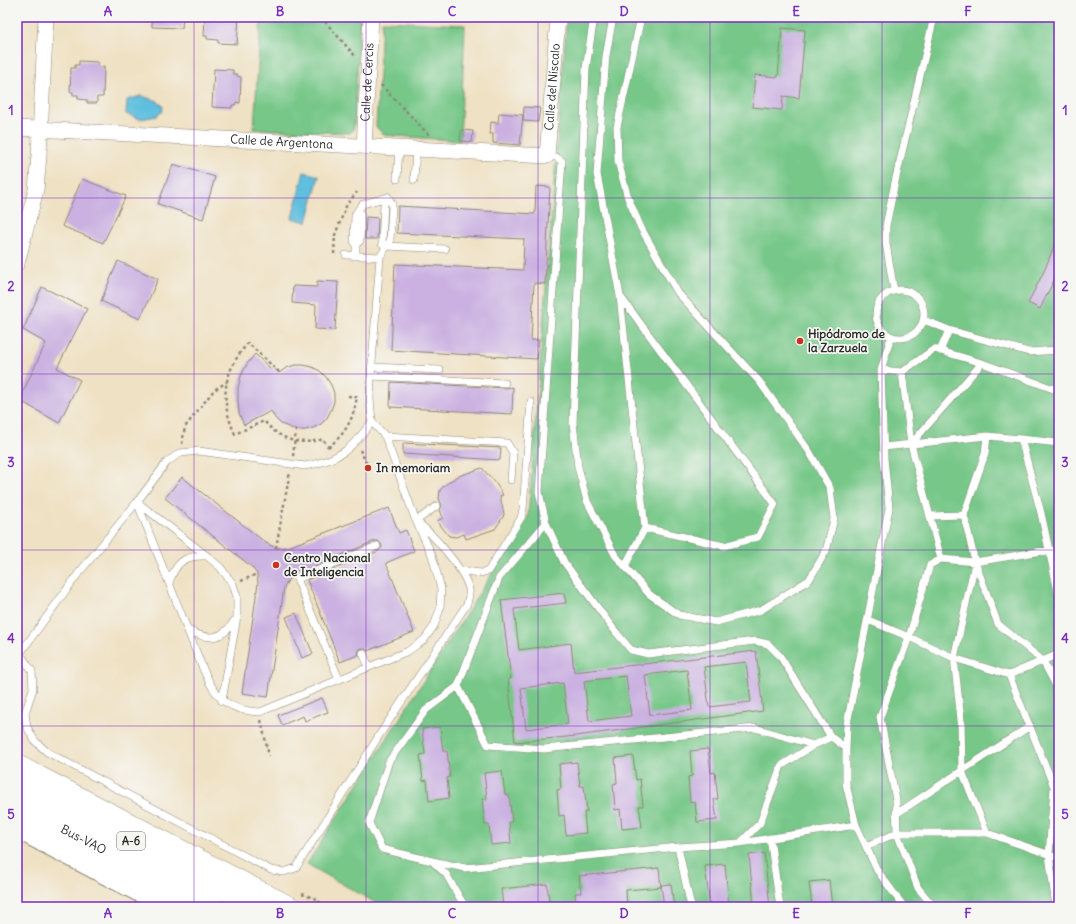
<svg xmlns="http://www.w3.org/2000/svg" width="1076" height="924" font-family="Delius,sans-serif">
	<style>
		.green { fill: #76c788; stroke: #50795a }
		.water { fill: #60bfdf; stroke: #467585 }
		.building { fill: #cab1e1; fill-rule: evenodd }
		.lines { fill: none; stroke-linecap: round; stroke-linejoin: round }
		.service-casing { stroke: #8d8677; stroke-width: 8 }
		.minor-casing { stroke: #8d8677; stroke-width: 16 }
		.motorway-casing { stroke: #8d8677; stroke-width: 24 }
		.path { stroke: #8d8677; stroke-width: 2.5; stroke-dasharray: 3 3; stroke-linecap: butt }
		.service { stroke: #fff; stroke-width: 7 }
		.minor { stroke: #fff; stroke-width: 15 }
		.motorway { stroke: #fff; stroke-width: 22 }
		.grid { fill: none; stroke: #7b2cbf; stroke-width: 1; stroke-opacity: 0.55 }
		.poi-dot { fill: #c8321e; stroke: #f6f6f2; stroke-width: 1.5 }
		.labels { text-anchor: middle; stroke-width: 3.5; stroke-linejoin: round; paint-order: stroke }
		.shield { fill: #f6f6f2; stroke: #686867; stroke-width: 1 }
		.shield-label { font-size: 11px; font-weight: bold; fill: #2b2b2b }
		.street-label { font-size: 12px; fill: #2b2b2b; stroke: #f6f6f2 }
		.poi-label { font-size: 12px; font-weight: bold; fill: #2b2b2b; stroke: #f6f6f2; text-anchor: start }
		.neatline { fill: none; stroke: #7b2cbf; stroke-width: 1.5 }
		.grid-label { font-size: 13px; text-anchor: middle; font-weight: bold; fill: #7b2cbf }
	</style>
	<rect width="100%" height="100%" fill="#f6f6f2"/>
	<filter id="ink" filterUnits="userSpaceOnUse"><feTurbulence type="fractalNoise" baseFrequency=".025" numOctaves="2"/><feDisplacementMap in="SourceGraphic" scale="8" xChannelSelector="R" yChannelSelector="G"/><feConvolveMatrix kernelMatrix="1 2 1 2 8 2 1 2 1" color-interpolation-filters="sRGB"/></filter>
	<filter id="wash" filterUnits="userSpaceOnUse"><feTurbulence type="fractalNoise" baseFrequency=".012" numOctaves="4" result="noise"/><feDisplacementMap in="SourceGraphic" scale="16" xChannelSelector="R" yChannelSelector="G"/><feGaussianBlur stdDeviation="0.9" result="paint"/><feColorMatrix in="noise" values="0 0 0 0 0 0 0 0 0 0 0 0 0 0 0 0 0 1.4 0 .05"/><feComposite in="paint" operator="in"/></filter>
	<g filter="url(#wash)">
		<rect width="100%" height="100%" fill="#efe1c3"/>
		<path class="green" d="M261,17H360L354,128L350,133L254,129Z
			M567,17H1059V907H383L307,864L528,517Z
			M382,21L465,25L460,141L384,135L376,127Z"/>
		<path class="water" d="M141,96L158,101V103L161,104L163,107L162,112L158,114L157,116L140,119L126,114L127,100Z
			M304,172L319,176L307,222L292,218Z"/>
		<g id="blocks">
			<path class="building" d="M152,17H183L182,28L152,27Z
				M205,17H239L237,44L218,43V40L207,39V36H204Z
				M782,28L805,30L799,98L783,96L782,110L752,107L755,75L778,77Z
				M79,61L98,62V67H104L103,97H97V103H87V100L78,99V95H73V92H70L71,68H75V65H79Z
				M214,69L233,70V74H237V76L241,77L240,103L236,102L235,105H232V108L212,107Z
				M524,107L540,108L538,122L523,121Z
				M499,113L523,115L520,145L493,143V134H490L491,122L498,123Z
				M461,130L473,131L472,142L460,141Z
				M173,164L215,177L203,219L158,204Z
				M82,179L126,196L103,243L62,226Z
				M536,186L550,187L545,284L534,283L531,340H539L537,359L391,350L395,264L523,270L524,239L397,233L398,206L535,214Z
				M366,217L378,218L377,239H365Z
				M1058,236L1059,270L1040,309L1028,303L1045,269Z
				M118,261L158,279L140,319L101,301Z
				M317,281L338,282L335,330L315,329L316,305L292,303L293,286L317,287Z
				M42,287L87,309L57,368L80,380L59,423L19,400L46,343L23,330Z
				M255,354L270,368L272,366L279,373L286,368L295,365H304L312,367L320,371L326,377L331,385L334,393V402L331,410L327,418L321,424L313,428L305,430H296L281,424L275,418L271,411L244,425L239,413L238,400V388L241,376L247,364Z
				M391,382L505,388L513,387L512,414L390,407Z
				M403,443L501,448L500,460L403,454Z
				M482,468L495,482L503,495L500,496L504,514L503,517L495,529L466,539L464,534L456,537L449,536L437,521L443,518L440,510L442,505L439,499L440,490L445,485L456,477Z
				M182,477L266,543L276,548L288,547L389,508L399,533L406,530L414,551L386,563L414,632L367,651L366,649L361,648L359,650L358,655L340,662L307,580L379,551L382,547L381,544L378,541H375L303,571L301,567L288,580L284,588L268,697L242,693L258,583L257,574L252,567L165,498Z
				M564,593L566,603L514,609L519,650L571,643L574,672L756,651L763,711L576,736L515,742L508,679H511L501,600ZM746,662L751,702L709,707L704,667ZM687,670L692,710L650,715L645,675ZM626,676L631,716L589,721L584,681ZM563,683L568,724L526,729L521,688Z
				M296,613L313,654L302,658L286,617Z
				M322,698L328,712L305,721L303,716L282,725L278,715Z
				M440,727L443,751H447L450,777L447,778L449,798L429,801L427,780L423,781L420,755L425,754L422,729Z
				M708,749L711,773L715,772L718,799H714L717,820L697,822L695,802L690,803L688,777L692,776L690,751Z
				M633,756L636,780L640,779L643,806H639L642,827L622,829L620,809L615,810L613,784L617,783L615,758Z
				M577,762L580,786H584L587,812H584L586,833L566,835L564,815L559,816L557,790L561,789L559,764Z
				M502,771L505,795H509L512,822H509L511,843L491,845L489,825H485L482,799H487L484,773Z
				M764,853L770,907H754L749,855Z
				M725,864L729,907H710L705,866Z
				M659,868L661,887L626,890L627,907H576L575,893H581L579,876Z
				M829,880L832,907H812L809,882Z
				M547,884L550,907H503L501,889Z
				M671,884L674,907H664L661,885Z"/>
		</g>
	</g>
	<g filter="url(#ink)">
		<use href="#blocks" fill-opacity="0" stroke="#8d8677" stroke-width="1"/>
		<g class="lines">
			<defs>
				<path id="service" d="M594,17L586,68L573,423L578,467L587,501L615,555L649,594L679,615L716,622L761,610L809,580L826,551L834,519L830,488L809,451L759,381L678,293L641,228L628,198L618,161L617,127L641,17
					M613,17L606,56L597,174L620,296L775,504L758,537L724,546L645,528L625,566
					M547,156L556,157L562,161L539,492L546,523L564,562L615,631L631,650L648,654L755,641L768,644L780,656L831,737L846,748
					M397,179L399,148
					M414,180L416,149
					M388,197L384,204L382,244L386,246L445,249
					M356,244L360,241L361,215L358,210
					M346,255L380,257
					M356,256V244L354,241L355,215L358,210L363,204L388,197
					M876 314a24 24 0 1 1 48 0a24 24 0 1 1-48 0Z
					M894,291L886,243V226L895,182L934,17
					M620,296L645,528
					M924,320L949,330L1029,352L1059,350
					M891,337L881,370L884,458L889,508L847,724L846,748V784L856,825L877,870L904,907
					M940,351L949,330
					M371,367L440,370
					M881,370L902,372
					M371,376L505,383
					M385,436L507,443L513,453L511,480
					M1021,439L1059,443
					M911,444L902,372L934,349L982,363
					M884,447L987,436
					M137,502L201,664C214,695 223,710 260,712L408,651L424,640L434,626L440,609L441,589L432,555L416,521L385,436L372,422L370,398L371,376L380,257L390,241L392,204L388,197
					M137,502L207,556L220,567L233,584L237,597V617L222,701
					M930,516L964,515
					M941,559L911,444L982,363L1059,391
					M975,563L954,658L1009,675
					M462,571L481,573L488,571L521,518L523,509L531,402
					M169,582C177,561 185,555 207,556
					M1059,596L1041,513L1021,439L987,436L985,454L964,515L975,562L998,624L1043,661L1059,691
					M868,620L909,637L930,565L941,559L975,562L1049,550L1059,552
					M188,630C207,640 222,641 234,621
					M363,653L369,667
					M20,654L32,671L33,689L25,713L27,727L35,741L47,752L271,870L284,872L296,868L380,734L467,604C468,600 470,594 469,589C464,569 433,534 416,521L437,506
					M18,656L78,574L137,502L167,462L180,453L199,451L305,466C340,460 351,449 372,422
					M17,668L18,672L17,675
					M339,679L297,579L377,546
					M458,686L488,745L544,749L755,728L814,745
					M896,814L1030,726
					M770,838L780,907
					M740,843L856,825
					M866,846L897,833H987L1059,858
					M678,847L691,907
					M432,861L465,868L678,847L740,843L760,823L781,766L814,745L831,737
					M465,907L446,874L432,861L382,849L369,823L389,761L426,710L458,686L499,578L546,523
					M934,907L918,888L897,833L896,800L880,717L909,637L954,658L961,720L962,771L987,833
					M1056,907L1049,855L1054,787L1009,675L1059,654"/>
				<g id="minor">
					<path id="s1" d="M17,128L547,156L558,17"/>
					<path id="s2" d="M364,146L371,17"/>
					<path d="M17,263L36,190L39,155L46,17"/>
					<path d="M17,762L296,907"/>
				</g>
				<g id="motorway">
					<path d="M17,782L259,907"/>
					<path id="s3" d="M17,805L213,907"/>
					<path d="M17,827L171,907"/>
				</g>
			</defs>
			<use href="#service" class="service-casing"/>
			<use href="#minor" class="minor-casing"/>
			<use href="#motorway" class="motorway-casing"/>
			<path class="path" d="M321,17L356,57
				M381,85L430,136
				M334,254L335,235L347,204L357,192
				M279,372L248,343C223,372 219,399 235,434L264,421C281,440 298,446 323,439L328,447
				M348,396L357,397
				M182,444L185,427L214,390L227,382
				M328,447C346,434 354,418 357,396
				M360,450L368,466
				M293,456L296,430
				M276,548L290,472
				M241,581L257,574
				M17,587L20,588
				M261,720L269,756
				M302,894L316,899L325,907"/>
			<use href="#service" class="service"/>
			<use href="#minor" class="minor"/>
			<use href="#motorway" class="motorway"/>
		</g>
	</g>
	<path class="grid" d="M194,17V907M366,17V907M538,17V907M710,17V907M882,17V907M17,198H1059M17,374H1059M17,550H1059M17,726H1059"/>
	<g class="poi-dot">
		<circle cx="800" cy="341" r="4"/>
		<circle cx="368" cy="468" r="4"/>
		<circle cx="276" cy="565" r="4"/>
	</g>
	<g class="labels">
		<rect class="shield" x="117" y="832" width="28" height="18" rx="3"/>
		<g class="shield-label">
			<text x="131" y="845">A-6</text>
		</g>
		<g class="street-label">
			<text dy="4" stroke="none"><textPath href="#s2" startOffset="64">Calle de Cercis</textPath></text>
			<text dy="4" stroke="none"><textPath href="#s1" startOffset="600">Calle del Níscalo</textPath></text>
			<text dy="4" stroke="none"><textPath href="#s1" startOffset="265">Calle de Argentona</textPath></text>
			<text dy="4" stroke="none"><textPath href="#s3" startOffset="75">Bus-VAO</textPath></text>
		</g>
		<g class="poi-label">
			<text x="808" y="338">Hipódromo de<tspan x="808" dy="14">la Zarzuela</tspan></text>
			<text x="376" y="472">In memoriam</text>
			<text x="284" y="562">Centro Nacional<tspan x="284" dy="14">de Inteligencia</tspan></text>
		</g>
	</g>
	<rect width="1076" height="924" fill="none" stroke="#f6f6f2" stroke-width="44"/>
	<rect x="22" y="22" width="1032" height="880" class="neatline"/>
	<g class="grid-label">
		<text x="108" y="16">A</text>
		<text x="280" y="16">B</text>
		<text x="452" y="16">C</text>
		<text x="624" y="16">D</text>
		<text x="796" y="16">E</text>
		<text x="968" y="16">F</text>
		<text x="11" y="115">1</text>
		<text x="1065" y="115">1</text>
		<text x="11" y="291">2</text>
		<text x="1065" y="291">2</text>
		<text x="11" y="467">3</text>
		<text x="1065" y="467">3</text>
		<text x="11" y="643">4</text>
		<text x="1065" y="643">4</text>
		<text x="11" y="819">5</text>
		<text x="1065" y="819">5</text>
		<text x="108" y="918">A</text>
		<text x="280" y="918">B</text>
		<text x="452" y="918">C</text>
		<text x="624" y="918">D</text>
		<text x="796" y="918">E</text>
		<text x="968" y="918">F</text>
	</g>
</svg>
